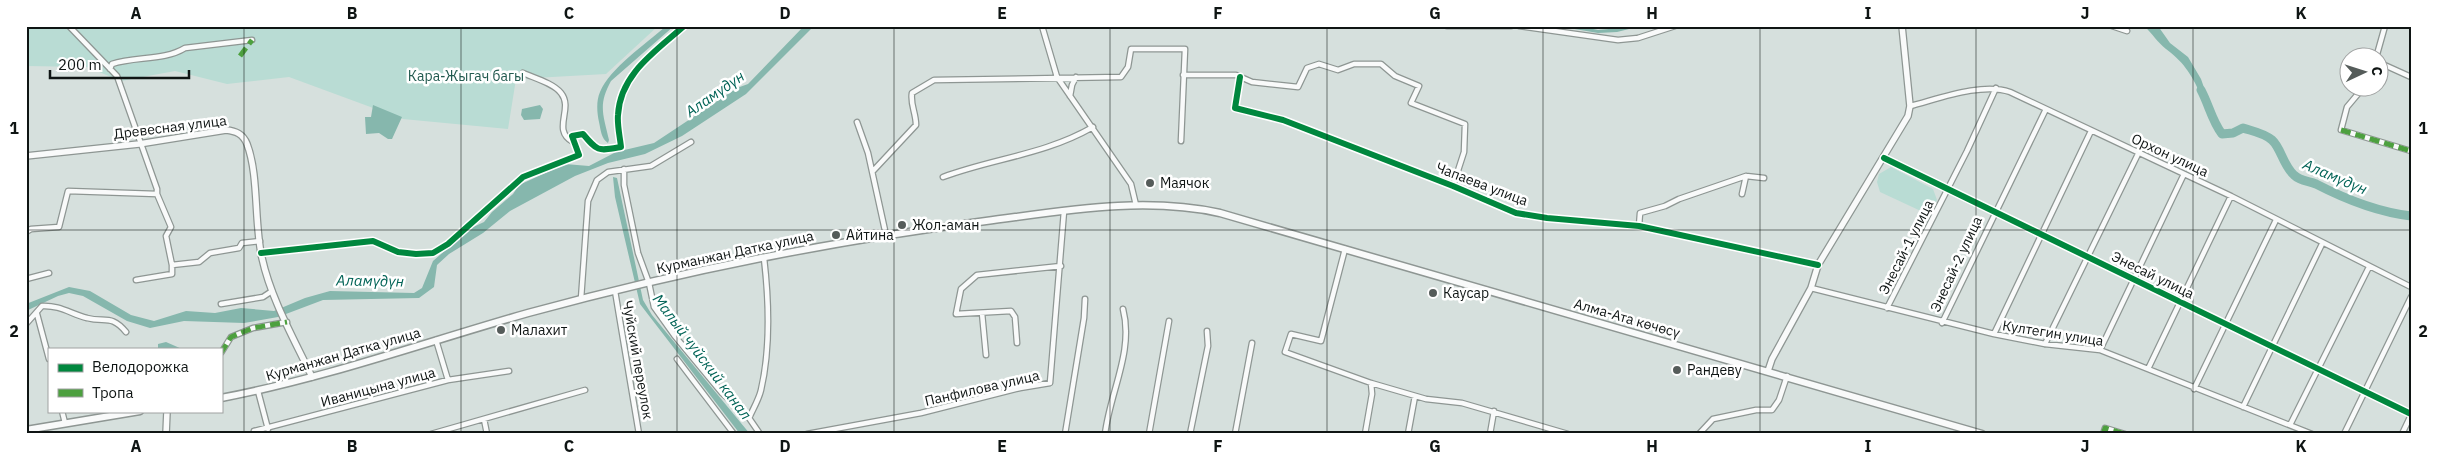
<svg xmlns="http://www.w3.org/2000/svg" width="2437" height="460" font-family="'IBM Plex Sans',sans-serif">
	<style>
		.park { fill: #b9dcd4 }
		.water { fill: #86b7ad }
		.lines { fill: none; stroke-linecap: round; stroke-linejoin: round }
		.river { stroke: #86b7ad; stroke-width: 9 }
		.street-casing { stroke: #8e9693; stroke-width: 7 }
		.secondary-casing { stroke: #8e9693; stroke-width: 8 }
		.primary-casing { stroke: #8e9693; stroke-width: 9 }
		.street { stroke: #f9fafa; stroke-width: 4.5 }
		.secondary { stroke: #f9fafa; stroke-width: 5.5 }
		.primary { stroke: #f9fafa; stroke-width: 6 }
		.quiet { stroke: #4da03f; stroke-width: 5; stroke-dasharray: 10 5; stroke-linecap: butt }
		.cycleway-casing { stroke: #fff; stroke-width: 9 }
		.cycleway { stroke: #00873e; stroke-width: 6 }
		.grid { fill: none; stroke: #0f1514; stroke-width: 1; stroke-opacity: 0.55 }
		.poi-dot { fill: #555c5a; stroke: #fff; stroke-width: 2 }
		.labels { text-anchor: middle; stroke-width: 5; stroke-linejoin: round; paint-order: stroke }
		.park-label { font-size: 14px; fill: #225a4f; stroke: #fff }
		.street-label { font-size: 14px; fill: #0f1514; stroke: #fff }
		.poi-label { font-size: 14px; fill: #0f1514; stroke: #fff; text-anchor: start }
		.water-label { font-size: 15px; font-style: italic; fill: #016356; stroke: #fff }
		.neatline { fill: none; stroke: #0f1514; stroke-width: 2 }
		.grid-label { font-size: 16px; text-anchor: middle; font-weight: bold; fill: #0f1514 }
	</style>
	<rect width="100%" height="100%" fill="#d6e0dd"/>
	<path class="park" d="M26,26H658L606,74L516,79L508,129L403,119L289,77L227,84L175,71L121,81L87,67L26,66Z
		M1891,167L1933,189L1937,200L1933,208L1923,212L1880,192L1877,182L1879,174Z"/>
	<path class="water" d="M666,26H674L611,81C598,105 603,114 609,140L608,143C601,138 601,131 599,122C597,113 596,101 600,92C610,68 646,44 666,26Z
		M804,26H814L746,94L682,136L645,154L608,163L575,176L510,211L483,233L449,254L437,265L434,287L419,298L323,300L278,317L244,323L184,321L150,328L127,321L83,296L69,293L58,296L26,311V304L69,287L90,291L131,315L154,321L186,311L215,313L241,308L274,311L305,298L330,291L414,293L422,288L433,261L471,228L484,222L492,212L513,194L519,185L565,164L589,166L616,152L654,143L737,88L748,84Z
		M1557,26H1579L1598,30L1641,26L1617,32L1598,33Z
		M2144,26H2158L2170,43L2188,57L2201,79L2208,99H2203C2192,76 2186,64 2166,49C2158,43 2152,33 2144,26Z
		M373,105L402,117L392,139H388L379,133L366,134L365,117H371Z
		M540,105L543,109L540,119L524,120L521,115L522,109Z
		M613,177L617,178L643,300L652,315L750,434H740L640,304L615,197Z
		M166,342L182,349H158V344Z"/>
	<g class="lines">
		<path class="river" d="M2201,90C2209,105 2212,121 2222,134L2233,133L2243,128C2252,131 2264,133 2272,140C2281,148 2283,165 2294,175C2300,181 2309,181 2316,184C2345,199 2377,212 2411,216"/>
		<defs>
			<path id="street" d="M1042,26L1057,77L1131,184L1136,205
				M1447,26H1511
				M1519,26L1618,40L1638,38L1675,26
				M2112,26L2127,31
				M2376,58L2385,26
				M2380,63L2411,77
				M110,69L112,64C135,56 164,61 185,48L252,40
				M523,73C534,78 553,83 561,93C574,109 551,130 573,142
				M1183,75H1236L1252,82L1298,87L1307,68L1319,64L1338,70L1354,64H1381L1395,76L1419,86L1411,103L1465,124L1464,152L1453,186
				M1240,77L1235,108L1283,120L1453,186L1516,213L1547,218L1639,226L1818,265
				M2363,88L2347,107L2341,130L2411,151
				M1070,96L1072,85L1076,77
				M1910,106C1938,99 1982,82 2010,92L2231,196L2411,287
				M857,122L868,153L886,235
				M1884,158L2411,414
				M624,169V185L638,253L649,283L654,307L674,335L722,393L749,418L760,434
				M873,171L916,125C916,113 910,104 912,93L934,80L1121,77L1128,67L1131,49H1185L1181,141
				M943,177C994,158 1044,155 1093,127
				M157,194L171,227L166,236L172,265
				M1742,194L1746,176
				M1639,226L1640,213L1665,206L1679,199L1746,176L1764,178
				M26,232L31,229L59,227L68,191L157,194V189L117,76L69,26
				M1345,249L1321,341L1291,334L1285,352L1371,383L1426,399L1462,403L1568,434
				M261,253L373,241L398,252L416,254L433,253L448,244L523,177L579,155L572,136L583,134C598,152 598,151 621,147C620,137 617,125 618,115C620,74 656,51 684,26
				M26,279L49,273
				M136,280L172,274V265L199,262L210,253L239,248L242,243L260,241
				M1811,288L1994,334L2045,344L2100,350L2312,434
				M615,291L639,434
				M581,299L588,201L597,180L608,172L651,166L691,142
				M221,304L263,297L272,291
				M1887,308L1967,151L1996,88
				M982,313L986,355
				M37,314L49,359
				M1942,323L2046,109
				M26,324L42,306C60,305 71,314 87,318C105,323 111,314 126,332
				M1994,334L2091,131
				M436,340L448,380
				M1017,343L1015,317L1011,311L956,314L961,289L977,275L1061,266
				M2045,344L2138,154
				M2100,350L2184,174
				M221,353L231,337L253,328L287,322
				M677,359L734,434
				M2148,369L2231,196
				M2194,389L2276,220
				M258,391L268,429
				M2243,407L2322,244
				M62,411L65,423
				M749,418C753,409 759,399 761,390C771,347 769,301 764,258
				M484,419L487,434
				M2290,425L2369,267
				M254,431L448,380L509,371
				M431,434L585,390
				M807,434L921,413L1020,388L1050,383L1064,211
				M1065,434L1084,318L1085,299
				M1105,434C1110,392 1134,351 1123,309
				M1149,434L1169,321
				M1190,434L1208,346L1207,331
				M1235,434L1252,343
				M1365,434L1372,394L1371,383
				M1408,434L1415,396
				M1490,434L1494,411
				M1699,434L1713,419L1756,410H1772L1779,400L1787,376
				M2103,434L2105,428L2125,434
				M2344,434L2411,297
				M2402,434L2411,415"/>
			<path id="secondary" d="M26,156L139,144L226,130C236,131 243,134 247,144C259,175 254,224 262,258C271,299 294,339 312,377
				M1768,371L1772,359L1811,288L1818,265L1908,116L1910,106L1902,26
				M166,434L167,411"/>
			<path id="primary" d="M221,398C326,378 426,342 528,313C678,272 832,241 986,221C1063,211 1143,196 1220,213L1982,434
				M26,430L140,411"/>
		</defs>
		<use href="#street" class="street-casing"/>
		<use href="#secondary" class="secondary-casing"/>
		<use href="#primary" class="primary-casing"/>
		<use href="#street" class="street"/>
		<use href="#secondary" class="secondary"/>
		<use href="#primary" class="primary"/>
		<path class="quiet" d="M240,56L252,40
			M2341,130L2411,151
			M221,353L231,337L253,328L287,322
			M2103,434L2105,428L2125,434"/>
		<defs>
			<path id="cycleway" d="M1240,77L1235,108L1283,120L1453,186L1516,213L1547,218L1639,226L1818,265
				M1884,158L2411,414
				M261,253L373,241L398,252L416,254L433,253L448,244L523,177L579,155L572,136L583,134C598,152 598,151 621,147C620,137 617,125 618,115C620,74 656,51 684,26"/>
		</defs>
		<use href="#cycleway" class="cycleway-casing"/>
		<use href="#cycleway" class="cycleway"/>
	</g>
	<path class="grid" d="M244,26V434M461,26V434M677,26V434M894,26V434M1110,26V434M1327,26V434M1543,26V434M1760,26V434M1976,26V434M2193,26V434M26,230H2411"/>
	<g class="poi-dot">
		<circle cx="1150" cy="183" r="5"/>
		<circle cx="902" cy="225" r="5"/>
		<circle cx="836" cy="235" r="5"/>
		<circle cx="1433" cy="293" r="5"/>
		<circle cx="501" cy="330" r="5"/>
		<circle cx="1677" cy="370" r="5"/>
	</g>
	<g class="labels">
		<g class="park-label">
			<text x="466" y="81">Кара-Жыгач багы</text>
		</g>
		<g class="street-label">
			<text transform="translate(170 127) rotate(-7)" y="5">Древесная улица</text>
			<text transform="translate(2170 155) rotate(25)" y="5">Орхон улица</text>
			<text transform="translate(1482 184) rotate(21)" y="5">Чапаева улица</text>
			<text transform="translate(1906 247) rotate(-63)" y="5">Энесай-1 улица</text>
			<text transform="translate(735 252) rotate(-12)" y="5">Курманжан Датка улица</text>
			<text transform="translate(1956 264) rotate(-65)" y="5">Энесай-2 улица</text>
			<text transform="translate(2153 275) rotate(26)" y="5">Энесай улица</text>
			<text transform="translate(1627 318) rotate(16)" y="5">Алма-Ата көчөсү</text>
			<text transform="translate(2053 333) rotate(9)" y="5">Култегин улица</text>
			<text transform="translate(343 354) rotate(-16)" y="5">Курманжан Датка улица</text>
			<text transform="translate(638 360) rotate(80)" y="5">Чуйский переулок</text>
			<text transform="translate(378 387) rotate(-15)" y="5">Иваницына улица</text>
			<text transform="translate(982 388) rotate(-13)" y="5">Панфилова улица</text>
		</g>
		<g class="poi-label">
			<text x="1160" y="188">Маячок</text>
			<text x="912" y="230">Жол-аман</text>
			<text x="846" y="240">Айтина</text>
			<text x="1443" y="298">Каусар</text>
			<text x="511" y="335">Малахит</text>
			<text x="1687" y="375">Рандеву</text>
		</g>
		<g class="water-label">
			<text transform="translate(715 94) rotate(-35)" y="5">Аламүдүн</text>
			<text transform="translate(2335 177) rotate(23)" y="5">Аламүдүн</text>
			<text transform="translate(370 281) rotate(1)" y="5">Аламүдүн</text>
			<text transform="translate(702 357) rotate(53)" y="5">Малый чуйский канал</text>
		</g>
	</g>
	<rect width="2437" height="460" fill="none" stroke="#ffffff" stroke-width="55"/>
	<rect x="48" y="348" width="175" height="65" fill="#ffffff" stroke="#9fa1a1"/>
	<rect x="58" y="364" width="25" height="8" fill="#00873e" stroke="#9fa1a1"/>
	<text x="92" y="372" font-size="15" fill="#0f1514">Велодорожка</text>
	<rect x="58" y="389" width="25" height="8" fill="#4da03f" stroke="#9fa1a1"/>
	<text x="92" y="398" font-size="15" fill="#0f1514">Тропа</text>
	<g transform="translate(2364 72) rotate(86)"><circle r="24" fill="#ffffff" stroke="#9fa1a1"/>
	<path d="M0-4L9 19L0 12L-9 19Z" fill="#555c5a"/>
	<text y="-8" font-size="14" font-weight="bold" text-anchor="middle" fill="#0f1514">С</text>
	</g>
	<path d="M50 70v8h139v-8" fill="none" stroke="#0f1514" stroke-width="2.5"/>
	<text x="58" y="70" font-size="15" fill="#0f1514" stroke="#ffffff" stroke-width="4" paint-order="stroke">200 m</text>
	<rect x="28" y="28" width="2382" height="404" class="neatline"/>
	<g class="grid-label">
		<text x="136" y="19">A</text>
		<text x="352" y="19">B</text>
		<text x="569" y="19">C</text>
		<text x="785" y="19">D</text>
		<text x="1002" y="19">E</text>
		<text x="1218" y="19">F</text>
		<text x="1435" y="19">G</text>
		<text x="1652" y="19">H</text>
		<text x="1868" y="19">I</text>
		<text x="2085" y="19">J</text>
		<text x="2301" y="19">K</text>
		<text x="14" y="134">1</text>
		<text x="2423" y="134">1</text>
		<text x="14" y="337">2</text>
		<text x="2423" y="337">2</text>
		<text x="136" y="452">A</text>
		<text x="352" y="452">B</text>
		<text x="569" y="452">C</text>
		<text x="785" y="452">D</text>
		<text x="1002" y="452">E</text>
		<text x="1218" y="452">F</text>
		<text x="1435" y="452">G</text>
		<text x="1652" y="452">H</text>
		<text x="1868" y="452">I</text>
		<text x="2085" y="452">J</text>
		<text x="2301" y="452">K</text>
	</g>
</svg>
